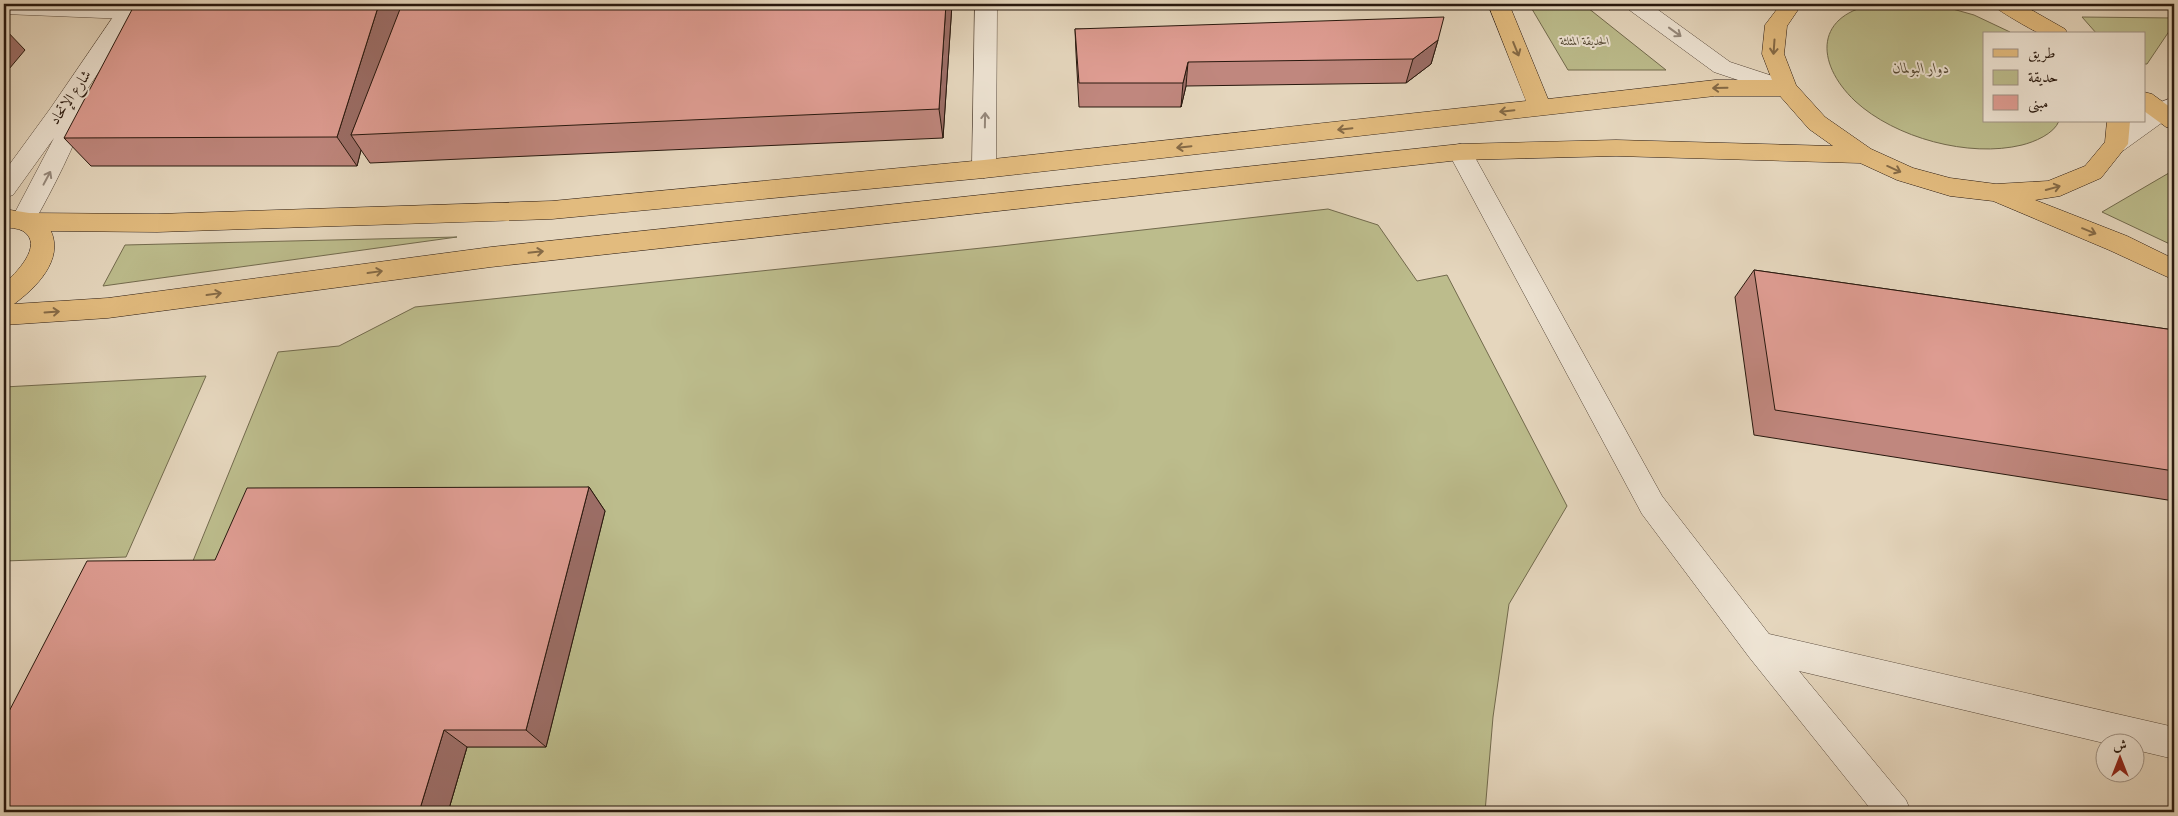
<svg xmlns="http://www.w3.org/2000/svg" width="2178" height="816" font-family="'IM FELL English',Amiri,serif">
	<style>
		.green { fill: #bcbc8c; stroke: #726a4d }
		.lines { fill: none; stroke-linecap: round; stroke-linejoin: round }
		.pedestrian-casing { stroke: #57483a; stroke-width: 1 }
		.minor-casing { stroke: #57483a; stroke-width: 1 }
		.tertiary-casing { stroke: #57483a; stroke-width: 1 }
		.primary-casing { stroke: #28180e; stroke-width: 1 }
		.pedestrian { fill: #eee4d4; fill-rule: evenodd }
		.minor { fill: #eee4d4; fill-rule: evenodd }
		.tertiary { fill: #eee4d4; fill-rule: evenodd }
		.primary { fill: #e2bb7e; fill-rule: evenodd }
		.wall { fill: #c0877e; stroke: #28180e }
		.shaded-wall { fill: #9c6e67; stroke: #28180e }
		.building { fill: #df9d93; stroke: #28180e }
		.oneway { stroke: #95887b }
		.oneway2 { stroke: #856a46 }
		.labels { text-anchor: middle; stroke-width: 4; stroke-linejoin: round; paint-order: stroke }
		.far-park-label { font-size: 12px; font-style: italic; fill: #544934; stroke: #eee4d4 }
		.park-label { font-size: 15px; font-style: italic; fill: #544934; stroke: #eee4d4 }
		.street-label { font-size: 15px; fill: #28180e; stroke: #eee4d4 }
	</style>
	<rect width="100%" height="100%" fill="#e5d6bd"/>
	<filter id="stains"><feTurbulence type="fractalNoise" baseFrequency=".004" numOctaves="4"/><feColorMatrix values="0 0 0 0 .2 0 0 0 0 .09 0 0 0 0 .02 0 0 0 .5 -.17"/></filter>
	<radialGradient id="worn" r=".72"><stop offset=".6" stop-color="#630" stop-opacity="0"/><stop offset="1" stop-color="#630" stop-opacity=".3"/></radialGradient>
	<path class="green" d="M1529,4H1583L1666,70H1568Z
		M1878,4H1935L1974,15L2010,32L2012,34H1984V121H2059C2054,134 2034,142 2022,145C1969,158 1895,138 1855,101C1814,62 1815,13 1878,4Z
		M2082,17L2174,18V24L2147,64H2144V34H2097Z
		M2174,170V246L2102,212Z
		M1328,209L1378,225L1417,281L1447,275L1567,506L1509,604L1493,717L1485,812H448L467,747H546L244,582L184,583L278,352L339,346L415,307L1001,246Z
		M457,237L103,286L125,245Z
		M206,376L126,557L4,561V387Z"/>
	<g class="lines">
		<defs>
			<path id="pedestrian" d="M1460,144L1468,146L1472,152L1662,496L1769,634L2174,727V759L2136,750V744H2108L1799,671L1906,800L1911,812H1873L1749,657L1642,514L1448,152L1452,146Z"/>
			<path id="minor" d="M4,4L128,5L136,7L139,12L136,17L128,19L4,14Z
				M975,4H997L996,169L992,175L984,178L976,175L972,169Z"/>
			<path id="tertiary" d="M122,4H144L82,97L87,98L90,104C74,147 54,187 32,226L23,229L14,226L11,220L54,138L13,195L4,198V172L50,109Z
				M1626,4H1650L1730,62L1794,83L1797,88L1794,93L1786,96L1714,72L1628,9Z
				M2174,97V114L2124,150L2116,152L2108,150L2104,144L2108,138L2131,121H2144V112L2153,105Z"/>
			<path id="primary" d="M1488,4H1509L1548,99L1715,80H1772L1762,54L1765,25L1781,4H1802L1787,26L1784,54L1796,85L1825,117L1871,149L1913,168L1950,178L1996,184L2048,181L2085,166L2105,142L2107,121H2130L2128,144L2101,178L2060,196L2035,200L2127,236L2174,259V280L2109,250L1993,201L1950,196L1897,180L1860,163L1616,156L1460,160L491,267L108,318L4,325V284C15,274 45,245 23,231C18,228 10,228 4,227V209L29,213L157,214L552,201L984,160L1526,101ZM1715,96H1780L1809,129L1833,146L1616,140L1460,144L491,247L108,298L14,304C36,288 64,260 51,231L157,232L552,219L984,178Z
				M1991,4H2021L2065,29L2068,34C2059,34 2047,36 2039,33C2033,31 1994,8 1991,4Z
				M2144,92L2152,94L2174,110V129L2166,127L2144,111Z"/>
		</defs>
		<use href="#pedestrian" class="pedestrian-casing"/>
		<use href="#minor" class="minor-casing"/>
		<use href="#tertiary" class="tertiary-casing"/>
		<use href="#primary" class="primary-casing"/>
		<use href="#pedestrian" class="pedestrian"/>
		<use href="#minor" class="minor"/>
		<use href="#tertiary" class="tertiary"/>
		<use href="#primary" class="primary"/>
	</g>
	<path class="wall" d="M952,4L943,138L370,163L361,150L357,166H91L64,138Z
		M1075,29L1438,40L1431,64L1406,83L1186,86L1181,107H1079L1076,53Z
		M1754,270L2174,330V501L1754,435L1735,297Z
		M589,487L605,511L546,747H467L448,812H4L215,560Z"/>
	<path class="shaded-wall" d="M379,4H405L351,135L361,150L357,166L337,137Z
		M946,4H952L943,138L939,109Z
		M4,28L25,50L4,75Z
		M1438,40L1431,64L1406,83L1413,59Z
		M1188,62L1186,86L1181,107L1183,83Z
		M589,487L605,511L546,747L526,730Z
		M444,730L467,747L448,812H419Z"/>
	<path class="building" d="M135,4H379L337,137L64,138Z
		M402,4H946L939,109L351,135Z
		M1444,17L1438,40L1413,59L1188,62L1183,83H1079L1075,29Z
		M1754,270L2174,330V471L1775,410Z
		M589,487L526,730H444L419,812H4V721L87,561L215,560L247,488Z"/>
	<defs><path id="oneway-shaft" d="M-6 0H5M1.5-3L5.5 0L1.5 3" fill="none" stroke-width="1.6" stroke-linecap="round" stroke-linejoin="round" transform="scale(1.25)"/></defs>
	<g class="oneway">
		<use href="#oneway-shaft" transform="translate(1675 32) rotate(36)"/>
		<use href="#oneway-shaft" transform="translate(985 120) rotate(-89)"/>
		<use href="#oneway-shaft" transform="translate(47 178) rotate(-62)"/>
	</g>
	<g class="oneway2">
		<use href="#oneway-shaft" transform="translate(1774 47) rotate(94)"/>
		<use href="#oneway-shaft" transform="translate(1516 49) rotate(68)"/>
		<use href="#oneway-shaft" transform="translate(1720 88) rotate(179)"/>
		<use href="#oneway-shaft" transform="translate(1507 111) rotate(174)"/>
		<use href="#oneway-shaft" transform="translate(1345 129) rotate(174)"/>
		<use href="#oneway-shaft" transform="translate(1184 147) rotate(174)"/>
		<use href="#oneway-shaft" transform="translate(1894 169) rotate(24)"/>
		<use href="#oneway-shaft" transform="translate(2053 188) rotate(-15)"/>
		<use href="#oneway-shaft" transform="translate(2089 231) rotate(22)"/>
		<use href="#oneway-shaft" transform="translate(536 252) rotate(-6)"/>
		<use href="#oneway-shaft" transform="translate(375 272) rotate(-8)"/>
		<use href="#oneway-shaft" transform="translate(214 294) rotate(-8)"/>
		<use href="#oneway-shaft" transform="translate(52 312) rotate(-4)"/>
	</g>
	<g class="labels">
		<g class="far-park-label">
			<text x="1585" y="45">الحديقة المثلثة</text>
		</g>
		<g class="park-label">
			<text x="1921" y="73">دوار البولمان</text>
		</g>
		<g class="street-label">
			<text transform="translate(70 97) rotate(-56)" y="5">شارع الإتحاد</text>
		</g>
	</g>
	<rect width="2178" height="816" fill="none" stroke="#e5d6bd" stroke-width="20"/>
	<rect x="5" y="5" width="2168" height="806" fill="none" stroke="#28180e" stroke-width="2.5"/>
	<rect x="10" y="10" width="2158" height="796" fill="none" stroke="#28180e"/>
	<rect x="1983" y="32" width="162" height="90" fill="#eee4d4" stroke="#9f9285"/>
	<rect x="1993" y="49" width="25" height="8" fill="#e2bb7e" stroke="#9f9285"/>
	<text x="2028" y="58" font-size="15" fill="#28180e">طريق</text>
	<rect x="1993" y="70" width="25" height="15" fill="#bcbc8c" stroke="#9f9285"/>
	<text x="2028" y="82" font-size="15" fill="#28180e">حديقة</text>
	<rect x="1993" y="95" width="25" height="15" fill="#df9d93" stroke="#9f9285"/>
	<text x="2028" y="108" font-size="15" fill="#28180e">مبنى</text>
	<g transform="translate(2120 758)"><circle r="24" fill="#eee4d4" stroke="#9f9285"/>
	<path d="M0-4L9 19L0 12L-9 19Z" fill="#8f2418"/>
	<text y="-8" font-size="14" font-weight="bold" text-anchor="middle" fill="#28180e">ش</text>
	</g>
	<rect width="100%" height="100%" filter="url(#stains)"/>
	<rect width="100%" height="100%" fill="url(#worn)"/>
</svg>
